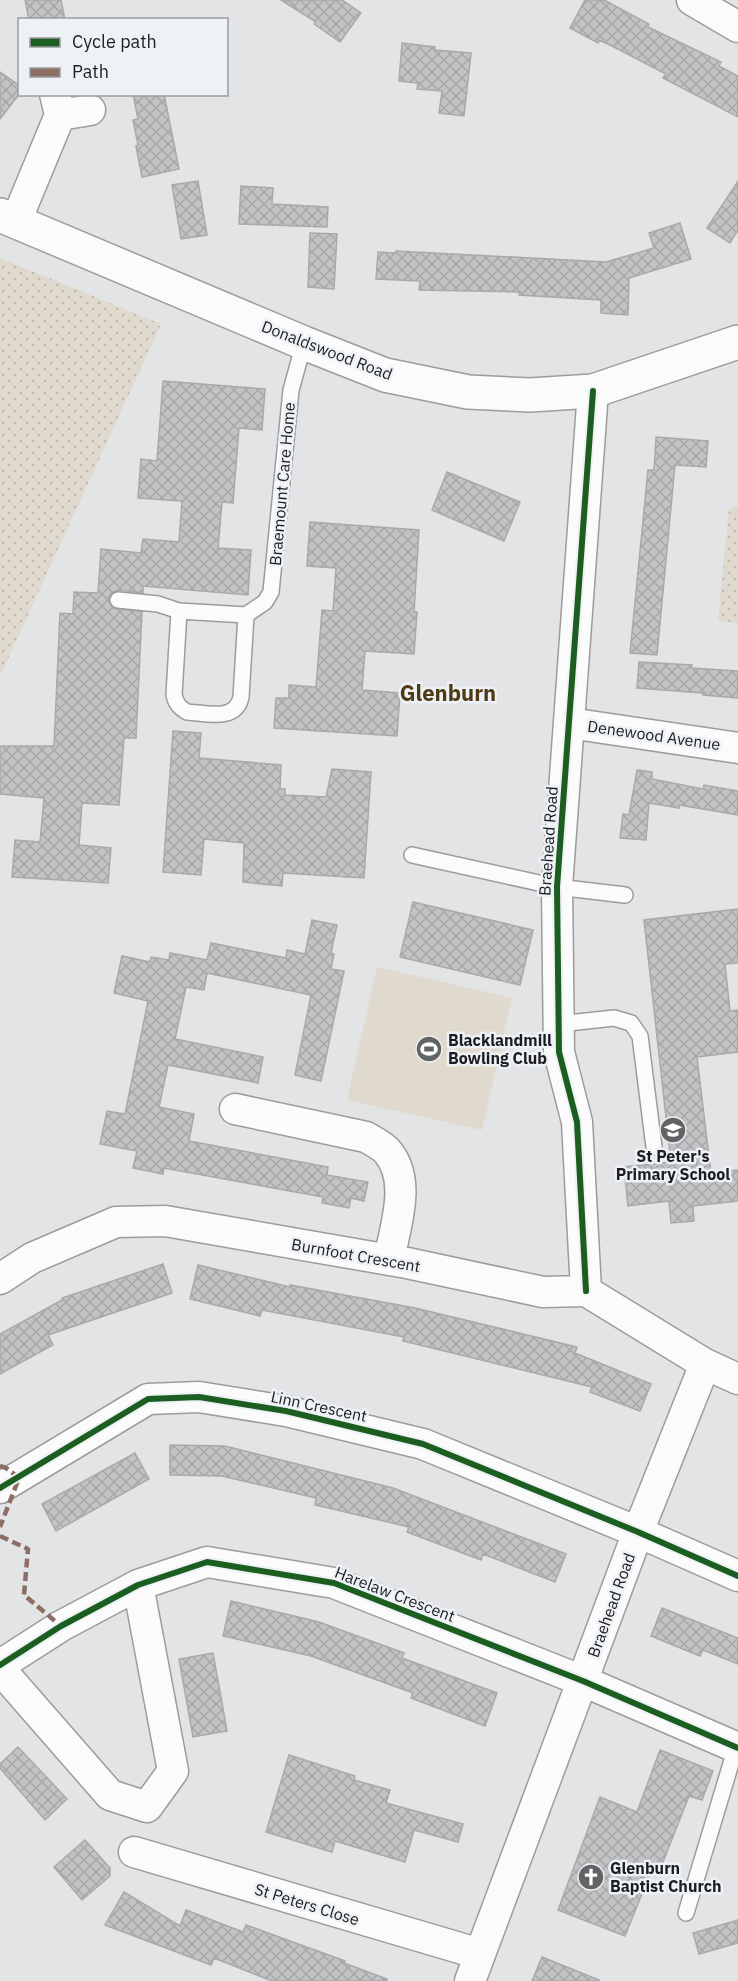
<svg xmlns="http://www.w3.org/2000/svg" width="738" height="1981" font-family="'IBM Plex Sans',sans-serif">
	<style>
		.green { fill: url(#green-dots) }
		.pitch { fill: #e0d9ce }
		.building { fill: url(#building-cross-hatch); stroke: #a8a9ab; stroke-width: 1.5 }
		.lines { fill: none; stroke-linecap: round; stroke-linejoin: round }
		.service-casing { stroke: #9b9c9e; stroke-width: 18 }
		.minor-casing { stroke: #9b9c9e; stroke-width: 33 }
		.tertiary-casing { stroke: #9b9c9e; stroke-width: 36 }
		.service { stroke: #fbfbfb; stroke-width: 15 }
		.minor { stroke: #fbfbfb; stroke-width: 30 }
		.tertiary { stroke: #fbfbfb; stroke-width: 33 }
		.quiet { stroke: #8d6e63; stroke-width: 4.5; stroke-dasharray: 9 4.5; stroke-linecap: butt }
		.cycleway-casing { stroke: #eef1f5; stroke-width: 10 }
		.cycleway { stroke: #1b5e20; stroke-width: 6 }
		.labels { text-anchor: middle; stroke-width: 5; stroke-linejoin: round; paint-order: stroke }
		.street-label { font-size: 16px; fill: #1c1d1f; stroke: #eef1f5 }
		.poi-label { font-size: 16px; font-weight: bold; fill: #1c1d1f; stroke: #eef1f5; text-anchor: start }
		.district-label { font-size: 22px; font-weight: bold; fill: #503a16; stroke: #eef1f5 }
	</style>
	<defs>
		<pattern id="green-dots" width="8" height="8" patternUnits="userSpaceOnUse" patternTransform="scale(1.5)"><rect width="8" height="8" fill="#e0d9ce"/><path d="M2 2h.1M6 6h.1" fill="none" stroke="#c0bab0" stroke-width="1.8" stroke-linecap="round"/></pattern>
		<pattern id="building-cross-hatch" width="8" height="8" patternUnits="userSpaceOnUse" patternTransform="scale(1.5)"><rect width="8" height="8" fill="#c2c3c5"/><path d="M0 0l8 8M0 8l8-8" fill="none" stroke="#a6a7a9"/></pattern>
	</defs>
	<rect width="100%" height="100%" fill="#e2e4e6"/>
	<path class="green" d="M0,258L161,324L0,676Z
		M738,507V623L718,620L729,509Z"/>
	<path class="pitch" d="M377,967L512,998L482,1130L347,1100Z"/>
	<path class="building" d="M25,0H61L65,20H29Z
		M281,0H342L361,13L340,42L314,24L316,22Z
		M585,0H604L649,24L648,27L721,62L719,66L738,76V117L663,78L666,74L610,45L599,40L598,43L570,28Z
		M402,43L435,47V50L471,53L464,116L439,113L442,91L417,89L418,83L399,81Z
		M0,72L20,86V93L0,119Z
		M133,94H164L179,169L142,177L136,146L138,145L133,120L138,119Z
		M198,181L207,235L181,239L172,185Z
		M738,181V230L730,243L707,228Z
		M241,186L273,188L272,204L328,207L327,227L239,224Z
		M680,223L691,259L629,278L628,315L601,313V300L519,295V292L419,290L420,281L376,279L378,252L396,253V251L606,262L654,248L649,233Z
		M310,233L337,234L334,289L308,287Z
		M163,381L265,389L262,430L239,428L233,503L222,502L218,548L251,550L248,595L143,586V593L118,590L110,594L108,600L113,608L142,612L136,738H124L119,805L82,803L79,845L111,848L108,883L12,877L15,840L40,842L44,798L0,794V746H54L60,613L73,614L74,592L98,593L101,549L141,553L143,539L179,542L182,501L138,498L141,459L157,461Z
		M656,437L708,441L706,467L675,465L657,655L630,653L648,470H654Z
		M447,472L520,502L504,541L432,510Z
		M310,522L419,530L414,612H417L414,654L365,651L362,690L400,693L397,736L274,728L276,698H289V685L316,687L322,610L333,611L336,568L307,566Z
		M639,662L692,665L691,668L738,671V698L703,695V693L637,688Z
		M173,731L201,733L199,758L281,765L280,789H285V795L326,797L332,769L371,772L364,878L283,873L282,886L243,882L244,843L204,839L201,875L163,872Z
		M637,770L652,772V779L703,789L704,785L738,791V815L679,805V808L649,803L646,840L620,838L623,814L629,815Z
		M413,902L533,930L520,985L400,957Z
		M738,909V963L725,964L730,1011L738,1010V1052L697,1057L711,1173L738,1170V1201L693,1206L694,1221L671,1223L669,1201L628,1206L624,1167L671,1162L644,920Z
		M312,920L337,925L331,953L334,954L331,969L344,971L321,1081L295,1075L311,995L207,973L204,990L186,987L175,1039L263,1057L258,1083L168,1065L159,1107L194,1114L189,1141L328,1167L327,1175L368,1182L364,1201L351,1198L349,1208L322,1203L323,1197L164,1168L163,1174L133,1168L137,1151L100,1144L107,1111L125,1114L148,1001L114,993L122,956L150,962L151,957L169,960L170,953L207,960L211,943L286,958L287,950L305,954Z
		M163,1264L172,1293L48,1335L53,1345L0,1374V1334L62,1300V1298Z
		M198,1265L290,1287V1285L415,1308L577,1347L575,1353L651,1384L640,1411L590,1392L592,1387L403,1341L404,1337L262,1310L260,1316L190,1299Z
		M170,1445L225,1446L393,1488L566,1554L555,1582L483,1554L481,1560L407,1532L409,1527L315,1505L316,1498L222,1476L170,1475Z
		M135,1453L149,1479L56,1531L42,1504Z
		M231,1601L319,1622L404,1653L402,1658L497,1693L485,1726L411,1698L413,1693L311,1656L223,1636Z
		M662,1608L738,1638V1664L703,1650L700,1656L651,1636Z
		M213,1653L227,1731L193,1737L179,1659Z
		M18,1747L67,1799L45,1820L0,1768V1764Z
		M660,1750L713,1771L702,1800L689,1796L661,1867L654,1864L625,1936L558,1910L600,1797L637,1812Z
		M289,1755L355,1776L354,1780L390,1790L386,1803L463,1824L458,1842L414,1830L405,1862L335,1841L332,1852L266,1832Z
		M85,1840L110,1868V1876L82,1900L54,1867Z
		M124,1892L180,1926L186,1910L243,1932L246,1925L345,1961L344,1963L387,1979V1981H272L214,1958L211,1965L105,1925Z
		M738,1920V1943L699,1954L693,1933Z
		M542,1957L599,1980V1981H532Z"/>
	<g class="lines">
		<defs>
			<path id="service" d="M118,600L158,604L179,611
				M246,615L241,697C236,722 206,713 187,712C180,708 176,704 174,695L179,611L246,615L265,602L271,592L291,390L304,343
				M412,855L557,887L625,895
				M559,1024L614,1018L631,1023L640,1036L654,1147
				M686,1913L736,1747"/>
			<path id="minor" d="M692,0L738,27
				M60,115L90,110
				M16,221L60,115L55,94
				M569,723L738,748
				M235,1109L366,1137C373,1141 381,1145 386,1150C413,1179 395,1226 389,1260
				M0,1279L32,1258L116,1222L165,1221L407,1263L543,1292L586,1291L705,1364L738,1379
				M586,1291L577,1122L559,1052L557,887L593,391
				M0,1488L148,1399L199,1397L286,1411L423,1444L638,1532L738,1576
				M0,1665L61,1626L138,1585L207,1562L334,1583L583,1681L738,1748
				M0,1669L110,1795L147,1807L173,1771L138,1585
				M134,1852L480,1954
				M470,1981L638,1532L705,1364"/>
			<path id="tertiary" d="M0,215L304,343L385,375L468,392L530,395L593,391L738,342"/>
		</defs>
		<use href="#service" class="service-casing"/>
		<use href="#minor" class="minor-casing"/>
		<use href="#tertiary" class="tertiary-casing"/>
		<use href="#service" class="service"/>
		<use href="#minor" class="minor"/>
		<use href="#tertiary" class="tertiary"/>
		<path class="quiet" d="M0,1466L6,1468L19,1478L0,1527
			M0,1536L28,1549L24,1595L61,1626"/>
		<defs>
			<path id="cycleway" d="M586,1291L577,1122L559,1052L557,887L593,391
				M0,1488L148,1399L199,1397L286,1411L423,1444L638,1532L738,1576
				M0,1665L61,1626L138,1585L207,1562L334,1583L583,1681L738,1748"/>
		</defs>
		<use href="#cycleway" class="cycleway-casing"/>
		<use href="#cycleway" class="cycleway"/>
	</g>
	<defs>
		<symbol id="stadium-disc" viewBox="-11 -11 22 22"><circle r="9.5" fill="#616365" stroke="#eef1f5"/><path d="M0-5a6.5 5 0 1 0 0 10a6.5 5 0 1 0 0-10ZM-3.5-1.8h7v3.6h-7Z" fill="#fff"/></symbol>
		<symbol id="school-disc" viewBox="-11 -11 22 22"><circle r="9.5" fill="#616365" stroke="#eef1f5"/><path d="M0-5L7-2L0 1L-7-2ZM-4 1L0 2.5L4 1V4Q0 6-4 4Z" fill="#fff"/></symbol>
		<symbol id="church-disc" viewBox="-11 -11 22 22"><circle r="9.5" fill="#616365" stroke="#eef1f5"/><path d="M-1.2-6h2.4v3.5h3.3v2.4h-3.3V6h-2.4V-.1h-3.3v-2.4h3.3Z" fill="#fff"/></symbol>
	</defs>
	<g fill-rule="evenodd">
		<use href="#stadium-disc" x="414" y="1034" width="30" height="30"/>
		<use href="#school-disc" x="658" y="1115" width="30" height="30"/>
		<use href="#church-disc" x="576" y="1862" width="30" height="30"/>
	</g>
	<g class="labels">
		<g class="street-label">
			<text transform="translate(327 350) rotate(21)" y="6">Donaldswood Road</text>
			<text transform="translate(282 484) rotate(-85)" y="6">Braemount Care Home</text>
			<text transform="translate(654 735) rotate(8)" y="6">Denewood Avenue</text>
			<text transform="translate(548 841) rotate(-86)" y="6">Braehead Road</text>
			<text transform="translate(356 1255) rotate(10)" y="6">Burnfoot Crescent</text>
			<text transform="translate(319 1406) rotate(12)" y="6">Linn Crescent</text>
			<text transform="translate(395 1594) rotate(21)" y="6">Harelaw Crescent</text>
			<text transform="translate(611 1605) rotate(-70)" y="6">Braehead Road</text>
			<text transform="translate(307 1904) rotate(17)" y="6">St Peters Close</text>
		</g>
		<g class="poi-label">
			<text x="448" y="1046">Blacklandmill<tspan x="448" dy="18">Bowling Club</tspan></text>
			<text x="673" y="1162" text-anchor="middle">St Peter's<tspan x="673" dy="18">Primary School</tspan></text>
			<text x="610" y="1874">Glenburn<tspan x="610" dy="18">Baptist Church</tspan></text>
		</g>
		<g class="district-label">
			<text x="448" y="701">Glenburn</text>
		</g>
	</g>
	<rect x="18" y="18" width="210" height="78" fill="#eef1f5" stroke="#9a9c9f" stroke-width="1.5"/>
	<rect x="30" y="38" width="30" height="9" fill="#1b5e20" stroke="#9a9c9f" stroke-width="1.5"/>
	<text x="72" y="48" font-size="18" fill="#1c1d1f">Cycle path</text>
	<rect x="30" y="68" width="30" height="9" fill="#8d6e63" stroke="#9a9c9f" stroke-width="1.5"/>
	<text x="72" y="78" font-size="18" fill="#1c1d1f">Path</text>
</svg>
